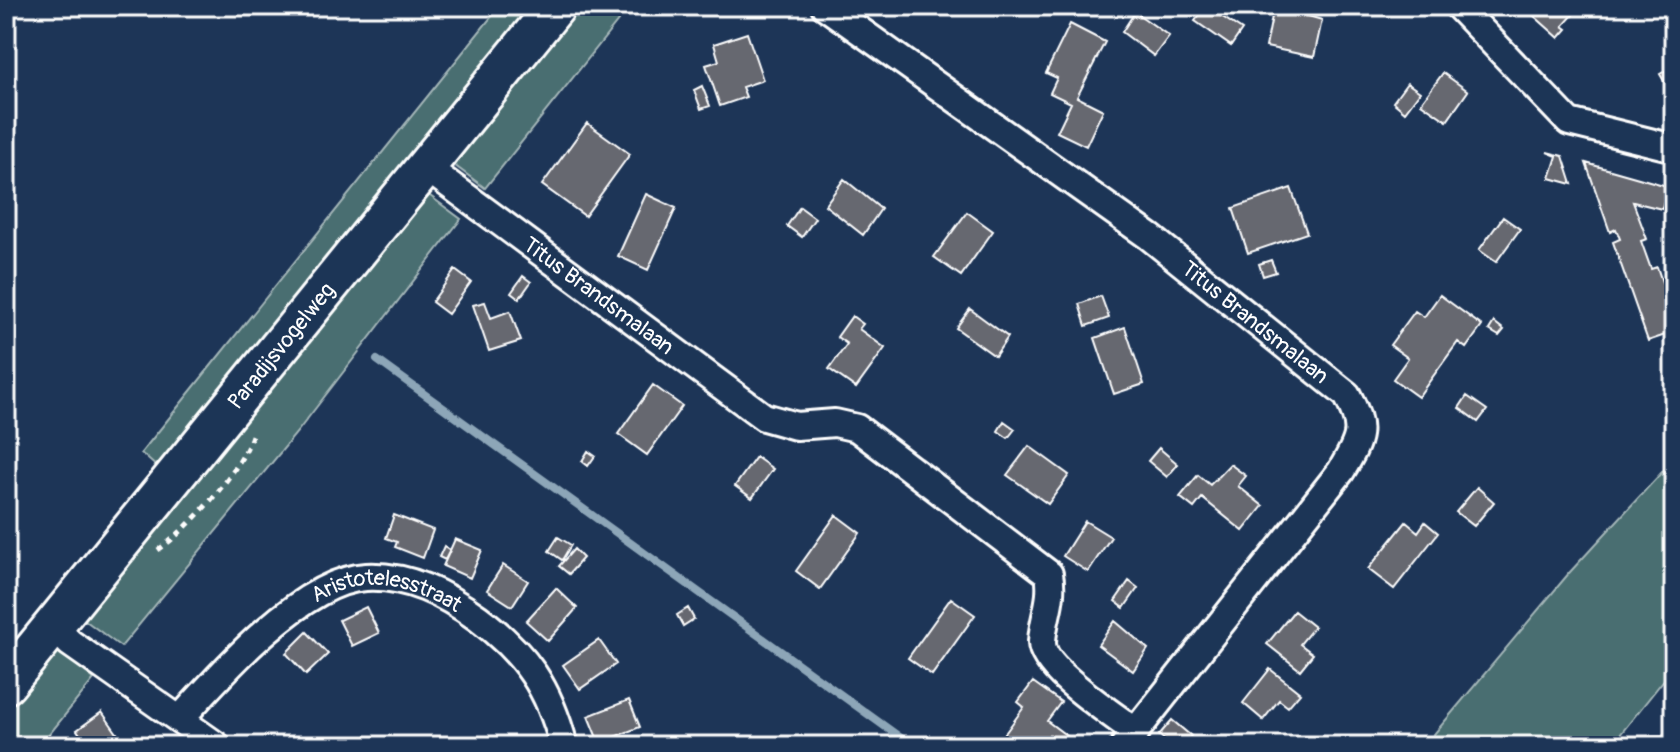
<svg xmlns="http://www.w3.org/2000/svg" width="1680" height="752" font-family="Pangolin,sans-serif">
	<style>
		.green { fill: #4a6e71; stroke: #a4b6b8; stroke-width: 2 }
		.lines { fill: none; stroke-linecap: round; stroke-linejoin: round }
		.stream { stroke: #8da6b8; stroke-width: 8 }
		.building { fill: #666770; stroke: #fff; stroke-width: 2 }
		.street-casing { stroke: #fff; stroke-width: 32 }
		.secondary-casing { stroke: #fff; stroke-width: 44 }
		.path { stroke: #fff; stroke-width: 5; stroke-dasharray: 6 6; stroke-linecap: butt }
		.street { stroke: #1d3557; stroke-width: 26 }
		.secondary { stroke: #1d3557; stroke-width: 38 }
		.labels { text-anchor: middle; stroke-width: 6; stroke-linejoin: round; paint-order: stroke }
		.street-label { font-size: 22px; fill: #fff; stroke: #1d3557 }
	</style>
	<rect width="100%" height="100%" fill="#1d3557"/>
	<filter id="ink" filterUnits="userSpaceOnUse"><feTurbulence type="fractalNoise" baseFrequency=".0125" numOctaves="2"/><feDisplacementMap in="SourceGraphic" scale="16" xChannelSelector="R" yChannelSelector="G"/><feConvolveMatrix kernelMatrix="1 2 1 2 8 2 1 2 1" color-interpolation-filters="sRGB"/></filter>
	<g filter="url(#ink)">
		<path class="green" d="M500,6H530L167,476L141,453Z
			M568,6H630L485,188L446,159Z
			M422,190L461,219L298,431L121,647L78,615Z
			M1674,459V667L1611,746H1424L1570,572Z
			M52,646L94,679L40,746H6V701Z"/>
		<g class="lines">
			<path class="stream" d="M377,360L912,746"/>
		</g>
		<path class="building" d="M1206,6L1242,30L1231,46L1195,21Z
			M1274,6L1322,20L1314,57L1266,47Z
			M1523,6H1579L1580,7L1563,26L1567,29L1559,38Z
			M1135,12L1169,36L1154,56L1122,32Z
			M1070,24L1105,42L1077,97L1103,110L1086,146L1057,132L1071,103L1050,93L1057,78L1046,73Z
			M747,33L763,80L742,87L746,97L720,106L706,65L719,61L714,44Z
			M1674,66V98L1660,74Z
			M1443,73L1468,91L1447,121L1421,103Z
			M1407,83L1420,92L1405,112L1393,102Z
			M702,86L710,106L701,109L694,90Z
			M587,123L630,154L585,216L542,185Z
			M1547,152L1563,156L1572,184L1550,178L1557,156Z
			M1586,163L1674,188H1668L1662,209L1633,202L1647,239L1641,241L1651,269L1657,267L1674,318V332L1648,341L1613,242L1620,239L1616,229L1610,232Z
			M844,179L881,209L863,235L825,205Z
			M1291,188L1307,233L1248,253L1233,208Z
			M646,194L676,208L648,270L618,256Z
			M800,207L815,218L802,237L787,226Z
			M967,212L993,231L961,276L934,257Z
			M1503,217L1520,229L1496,262L1479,250Z
			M1271,260L1276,272L1263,276L1259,264Z
			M455,270L471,282L448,314L432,302Z
			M523,276L531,282L519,299L511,293Z
			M1440,295L1482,326L1466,348L1458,342L1418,397L1393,379L1408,358L1390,345L1415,311L1424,317Z
			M1101,296L1109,318L1086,326L1079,304Z
			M485,302L491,318L510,311L521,341L489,351L473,305Z
			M970,309L1008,337L995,356L956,328Z
			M852,316L863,324L859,329L885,348L856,388L829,369L847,344L837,337Z
			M1494,322L1504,330L1499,336L1489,330Z
			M1125,327L1144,384L1114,394L1095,338Z
			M653,385L682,406L647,455L618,434Z
			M1467,396L1487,410L1478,422L1459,408Z
			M1004,421L1015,429L1008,438L998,431Z
			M1029,446L1069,475L1048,504L1007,475Z
			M1159,448L1178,464L1167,477L1148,461Z
			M588,451L595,456L588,466L582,461Z
			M756,457L773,469L752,498L735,486Z
			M1230,464L1246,476L1238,486L1263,506L1243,531L1202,498L1194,508L1180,497L1198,475L1210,485Z
			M1477,487L1494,502L1474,526L1456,512Z
			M394,515L433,530L423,558L395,547L397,542L386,538Z
			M836,515L860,533L820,589L796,571Z
			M1085,521L1111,537L1088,572L1063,556Z
			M1406,522L1418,532L1425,522L1438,533L1394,589L1368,569Z
			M558,537L571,545L562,560L549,551Z
			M455,539L482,550L470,578L443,566Z
			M444,546L450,550L445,560L439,557Z
			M574,549L583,558L569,574L559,566Z
			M503,565L528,581L512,606L487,590Z
			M1129,581L1138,588L1124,608L1115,601Z
			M556,588L577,608L548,641L526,621Z
			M951,598L975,615L932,675L908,658Z
			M366,607L379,633L352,646L339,620Z
			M688,608L694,619L683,626L677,615Z
			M1294,611L1314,627L1300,644L1313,654L1300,670L1267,644Z
			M1115,621L1148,649L1133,671L1098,645Z
			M307,632L328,654L306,675L286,653Z
			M599,640L616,664L580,689L563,665Z
			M1270,669L1300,693L1288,707L1279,700L1263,720L1243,703Z
			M1033,682L1061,702L1047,721L1067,736L1060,746H1010L1001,739L1024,707L1018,702Z
			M629,700L640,727L599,743L588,716Z
			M102,712L126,746H88L77,730Z
			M1172,720L1191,736L1183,746H1164L1167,742L1159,735Z
			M987,738L997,745L996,746H981Z"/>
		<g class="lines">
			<defs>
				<g id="street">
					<path id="s1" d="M825,6L1150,237L1347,395C1365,429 1361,438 1341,471L1124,746"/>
					<path d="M1458,6L1569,122L1674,148"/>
					<path id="s2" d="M427,168L764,417L796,426L835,423L857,428L1049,574C1054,600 1043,617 1042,642C1041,669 1114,715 1136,732"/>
					<path d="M53,626L70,643L217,746"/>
					<path id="s3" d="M180,719C220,674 303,580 366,577C408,575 445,594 478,618C526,654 549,688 564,746"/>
				</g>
				<g id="secondary">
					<path id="s4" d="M6,684L556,6"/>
				</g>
			</defs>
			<use href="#street" class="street-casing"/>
			<use href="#secondary" class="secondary-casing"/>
			<path class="path" d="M158,550C189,529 244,468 253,432"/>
			<use href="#street" class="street"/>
			<use href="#secondary" class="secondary"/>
		</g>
	</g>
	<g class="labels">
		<g class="street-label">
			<text dy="8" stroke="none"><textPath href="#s2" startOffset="214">Titus Brandsmalaan</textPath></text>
			<text dy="8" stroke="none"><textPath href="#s1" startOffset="534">Titus Brandsmalaan</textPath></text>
			<text dy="8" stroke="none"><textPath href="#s4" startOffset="436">Paradijsvogelweg</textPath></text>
			<text dy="8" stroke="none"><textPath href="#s3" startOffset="260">Aristotelesstraat</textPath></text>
		</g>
	</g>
	<rect width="1680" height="752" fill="none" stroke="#1d3557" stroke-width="32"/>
	<rect x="16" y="16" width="1648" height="720" fill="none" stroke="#fff" stroke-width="3" filter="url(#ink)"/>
</svg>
